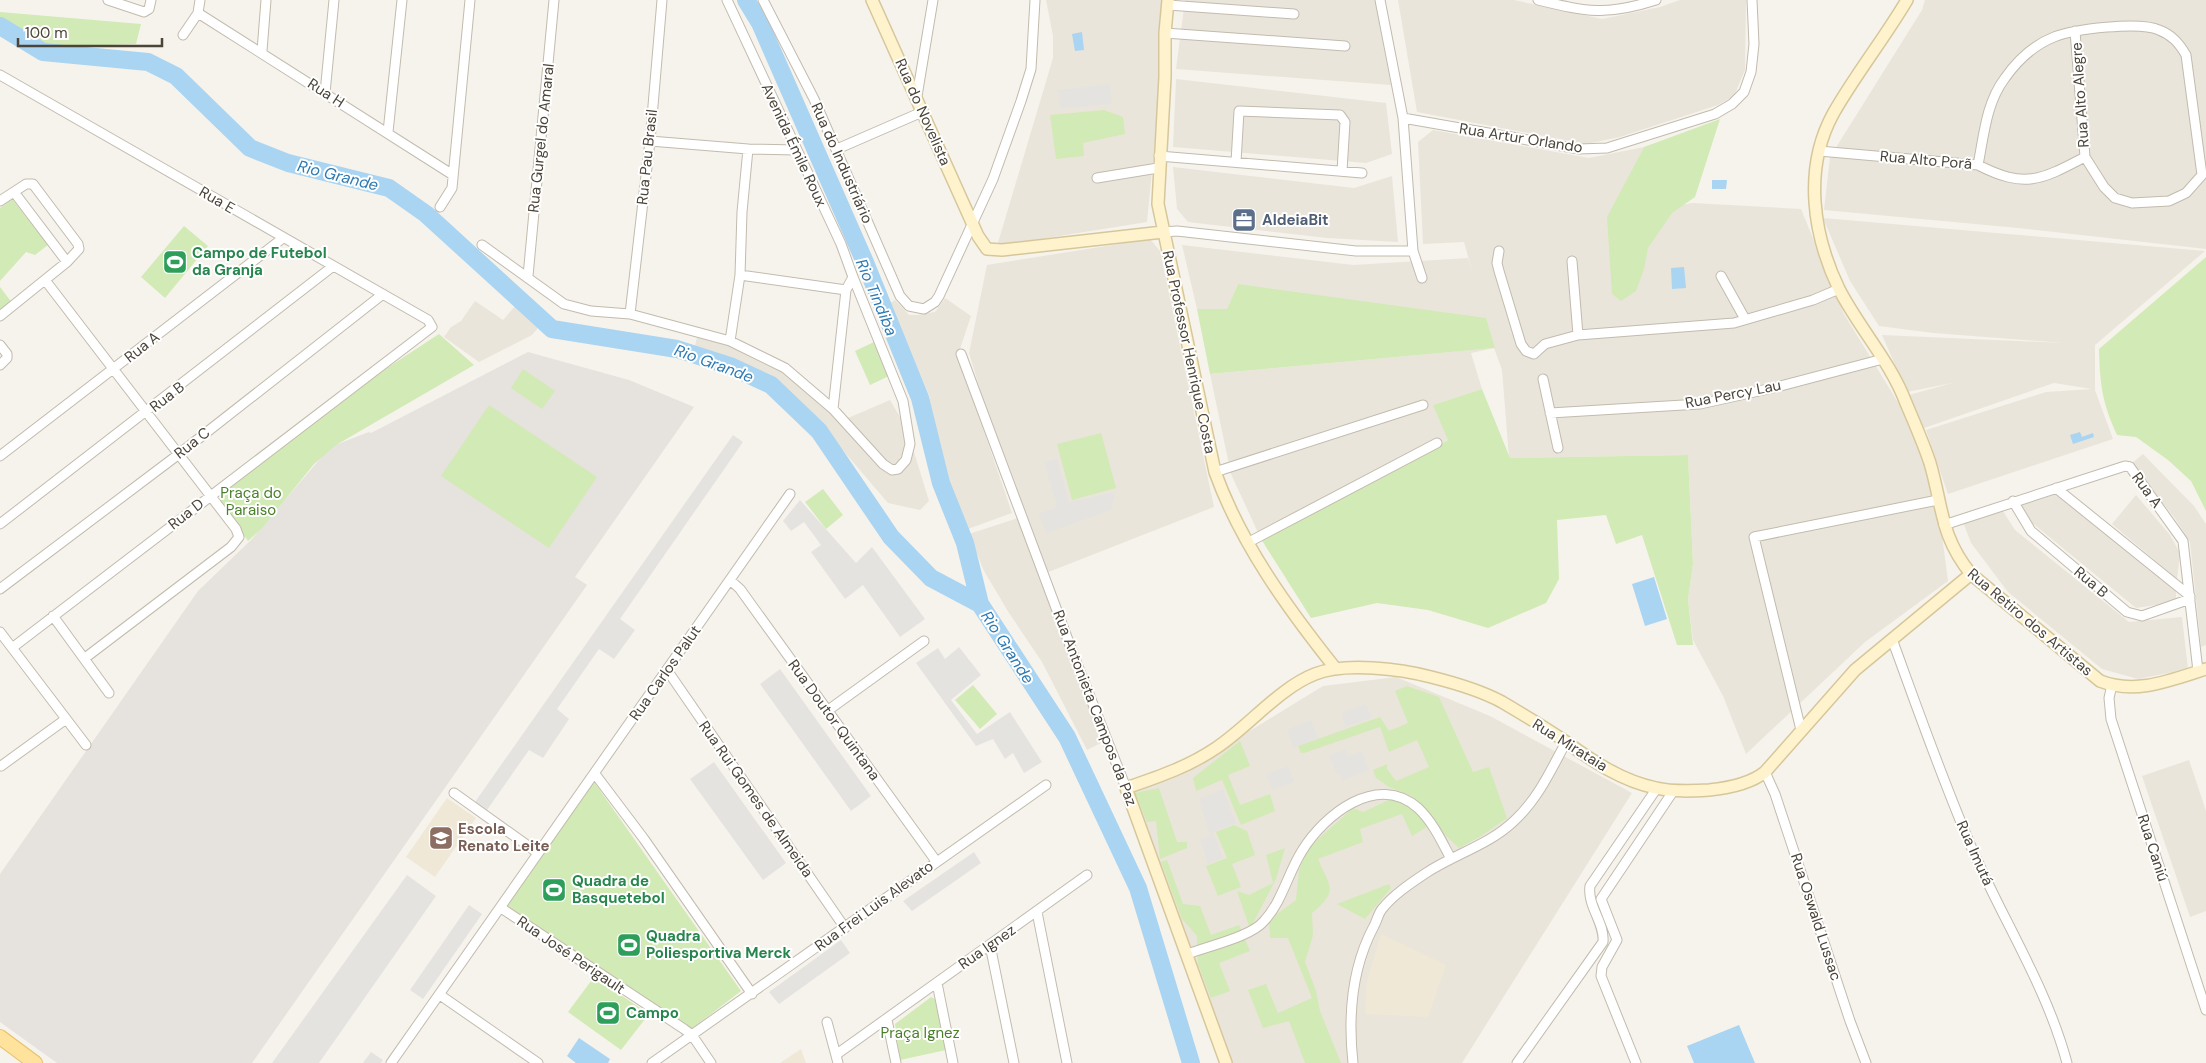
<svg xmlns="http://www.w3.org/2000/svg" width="2206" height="1063" font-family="'DM Sans',sans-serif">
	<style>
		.residential { fill: #eae5da }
		.industrial { fill: #e6e2dd }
		.education { fill: #efe8d6 }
		.green { fill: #d2eab5 }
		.parking { fill: #e5e3e0 }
		.water { fill: #a9d4f2 }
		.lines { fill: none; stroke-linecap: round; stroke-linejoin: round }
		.river { stroke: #a9d4f2; stroke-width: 18 }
		.street-casing { stroke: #c2bbae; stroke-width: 11 }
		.secondary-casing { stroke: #d6c79b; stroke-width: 14 }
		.primary-casing { stroke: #e6c16a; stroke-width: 16 }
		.street { stroke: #fff; stroke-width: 9 }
		.secondary { stroke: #fff3cd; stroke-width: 11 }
		.primary { stroke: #ffe39c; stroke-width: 14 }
		.labels { text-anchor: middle; stroke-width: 4; stroke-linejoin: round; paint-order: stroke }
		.street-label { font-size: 15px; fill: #4b4439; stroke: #fff }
		.service-label { font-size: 15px; font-weight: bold; fill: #4e5e75; stroke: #fff; text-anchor: start }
		.leisure-label { font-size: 15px; font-weight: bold; fill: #27864d; stroke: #fff; text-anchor: start }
		.park-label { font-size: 15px; fill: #4a7f2a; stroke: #fff }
		.education-label { font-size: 15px; font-weight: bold; fill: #785e54; stroke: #fff; text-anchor: start }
		.water-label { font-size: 16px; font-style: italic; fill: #2e7ab2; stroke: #fff }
	</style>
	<rect width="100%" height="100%" fill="#f6f3ec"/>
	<path class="residential" d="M1046,0H1162L1159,100L1147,222L997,246L1053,58V36Z
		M1185,0H1375L1391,85L1176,69Z
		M1398,0H1514L1602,19L1660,7L1680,0H1746L1745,70L1734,96L1718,105L1620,137L1586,144L1417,112Z
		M1925,0H2206V249L2018,228L1824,210L1830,157L1922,10Z
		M1176,79L1386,103L1392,154L1366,163L1173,147Z
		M1433,130L1589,158L1644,147L1608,217L1693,203L1801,209L1844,314L1899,404L1936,490L1948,581L1865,642L1746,754L1723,696L1693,640L1688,599L1693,564L1688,455L1509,458L1502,370L1494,348L1471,353L1482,389L1433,405L1449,439L1261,539L1231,474L1210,374L1494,348L1238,284L1227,309H1197L1182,245L1353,265L1468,258L1473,274L1464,242L1423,244L1418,142Z
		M1173,167L1354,188L1392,176L1398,242L1327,238L1188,222L1177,209Z
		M1823,218L2205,251L2095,345V390L2113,439L1948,494L1926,430L2046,392L2092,389L2054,383L1924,428L1909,395L1952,383L1907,392L1882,335L2064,343L1933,333L1879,326L1850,281Z
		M1150,239L1160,251L1214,507L1046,573L989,419L969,353L987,265Z
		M945,298L971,316L958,355L1012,513L965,530L945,499L929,395L890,303L895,300L909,315H917L935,312Z
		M475,301L503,320L516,305L538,328L532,335L479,362L444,337L451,327L461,321Z
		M697,337L739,347L771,361L841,421L890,400L907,429L929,501L920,510L888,503L823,427L791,396L766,378L745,368L694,351Z
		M2143,454L2194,506L2206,524V645L2201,647L2190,542L2174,517L2131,464Z
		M2058,493L2176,589V602L2136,608L2031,522L2020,505Z
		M2136,495L2170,535L2180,553L2177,579L2112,524Z
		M2001,508L2015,530L2129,622L2182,617L2188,669L2138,679L2102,669L2008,592L1971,543L1963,522Z
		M1021,517L1107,740L1087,750L1042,662L1009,613L984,571L969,534Z
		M1396,677L1490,716L1632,793L1462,1063H1228L1132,792L1173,778L1323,686Z
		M2189,760L2206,811V911L2190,917L2142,776Z"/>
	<path class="industrial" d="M528,352L629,380L694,407L575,577L587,585L252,1063H57L0,1022V874L198,591L251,540L330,447L369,432L371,433Z"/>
	<path class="education" d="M447,798L476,818L435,877L406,857Z
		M1381,934L1446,965L1428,1017L1365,1014L1367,981Z
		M801,1049L806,1063H780Z"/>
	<path class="green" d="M0,12L141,24L136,44L44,48L0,21Z
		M1104,110L1123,117L1125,134L1083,143L1084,156L1056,159L1050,115Z
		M1720,119L1695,197L1672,213L1648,248L1644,269L1636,291L1621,301L1612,294L1607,217L1644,147Z
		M12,199L48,245L35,255L26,252L0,281V208Z
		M184,226L208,246L165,298L141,277Z
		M2206,257V511L2191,481L2168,460L2136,437L2117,435C2102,402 2100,385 2099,349Z
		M1238,284L1486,318L1495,348L1210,374L1197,309H1227Z
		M0,287L13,304L0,314Z
		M439,334L474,365L336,445L314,464L263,527L248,541L218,497L381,372Z
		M874,342L889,376L870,385L855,351Z
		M523,369L555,391L542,409L511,388Z
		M1482,389L1510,458L1688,455L1693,564L1688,599L1693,645H1677L1642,535L1616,544L1606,515L1557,520L1559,579L1546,603L1488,628L1428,610L1377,603L1311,618L1261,539L1448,440L1433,405Z
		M489,405L597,477L549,548L441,476Z
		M1101,433L1116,488L1072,500L1057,444Z
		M823,489L843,515L826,529L805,502Z
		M973,685L997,714L980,729L955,700Z
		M1407,686L1439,697L1473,772L1489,767L1507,818L1481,836L1459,848L1444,834L1412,796L1389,787L1376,778L1373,770L1387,764V769L1396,781L1429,767L1417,740L1389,752L1380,727L1304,753H1301L1298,746L1380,717L1389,731L1408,723L1395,691Z
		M1240,741L1250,766L1228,775L1240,805L1270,794L1275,811L1241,825L1222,780L1196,791L1193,778Z
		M592,779L741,991L685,1034L502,907Z
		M1159,788L1177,842H1187V848L1160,859L1156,821L1147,822L1135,793Z
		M1393,798L1416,810L1430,825L1412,836L1402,814L1360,829L1363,842L1318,859C1330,887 1339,891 1312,913L1313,935L1305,962L1316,991L1320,1011L1341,1063H1305L1289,1021L1263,1028L1248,990L1266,984L1278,1013L1312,998L1288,938H1270L1269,920L1296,900L1299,870L1308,848L1353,808L1363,812Z
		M1234,825L1247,831L1255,855L1232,864L1241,887L1218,896L1206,866L1227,858L1216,832Z
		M1285,848L1276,879L1250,929L1237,891L1249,895L1273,883L1266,855Z
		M1167,860L1183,904L1200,906L1211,935L1239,925L1250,951L1219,963L1230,991L1211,998L1198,964L1197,936L1182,919L1161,862Z
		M1389,884L1391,888L1365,919L1337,904Z
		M594,977L649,1014L621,1050L568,1012Z
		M931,997L937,1000L946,1050L900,1060L895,1024Z"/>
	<path class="parking" d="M1110,84L1112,104L1060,109L1058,90Z
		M733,435L743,442L620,619L635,630L614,659L599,649L557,709L569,719L543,758L529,750L487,810L475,802Z
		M1057,459L1069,502L1115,492L1111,510L1047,533L1038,514L1057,507L1044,462Z
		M800,500L856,563L872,547L925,619L900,637L863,585L845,599L811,552L821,545L804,522L791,531L783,521Z
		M959,647L981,675L951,700L977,734L1010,712L1042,762L1024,773L1013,753L1005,759L993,739L976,746L916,663L938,648L945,659Z
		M780,669L871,796L851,811L760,684Z
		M1366,704L1372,718L1345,727L1341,713Z
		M1311,720L1318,738L1293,748L1287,730Z
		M1345,749L1348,756L1362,751L1369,770L1342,781L1340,774L1337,775L1329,756Z
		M714,762L786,863L763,880L690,779Z
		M1288,766L1294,782L1272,790L1266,774Z
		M1223,789L1236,823L1213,832L1223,858L1208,864L1200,840L1210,836L1199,799Z
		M974,852L981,863L912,911L903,901Z
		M407,875L436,896L319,1063H272Z
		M469,905L482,914L423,999L410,990Z
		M841,940L850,953L779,1004L769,992Z
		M371,1052L383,1060L381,1063H363Z"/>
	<path class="water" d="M1082,32L1084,50L1075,51L1072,34Z
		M1712,180H1727L1726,189H1712Z
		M1684,267L1686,288L1672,289L1671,268Z
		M2080,432L2082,437L2093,433L2094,437L2073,444L2070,435Z
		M1654,577L1667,619L1645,626L1632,584Z
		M1739,1025L1755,1063H1694L1687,1046Z
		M579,1038L610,1059L608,1063H576L567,1056Z"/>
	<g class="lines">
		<path class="river" d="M746,0L760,23L864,260L920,398L941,483L965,543L980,604
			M0,26L43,52L148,62L176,76L250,148L288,163L389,188L426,214L552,329L677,349L730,366L771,385L819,431L891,537L931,578L980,604L1067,737L1138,888L1191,1063"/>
		<defs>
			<path id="street" d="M108,0L144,12L149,9L151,0
				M727,0L841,244L853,277L846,290
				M763,0L814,99L900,296L909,306L924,309L935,302L939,296L993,179L1021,101L1031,69L1035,0
				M1380,0L1403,118L1413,251L1422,278
				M1538,0C1588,12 1606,16 1656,0
				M1168,5L1294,14
				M198,13L453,175
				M1165,33L1345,46
				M183,35L198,13L200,0
				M262,51L266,0
				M0,75L428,320L432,327L12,648
				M325,93L334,0
				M917,96L933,0
				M1403,118L1579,149L1607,148L1715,114L1732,104L1744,92L1751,72L1754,44L1752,0
				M388,132L402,0
				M650,141L748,149L796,150
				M837,149L922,112
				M1819,151L1978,165C2025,189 2041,180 2085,157
				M1159,156L1362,173
				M1236,162L1239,111L1340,115L1345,122L1342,171
				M1978,165C1984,135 1986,103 2005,78C2017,61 2034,45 2054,37C2074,29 2140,21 2159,30C2172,35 2179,43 2186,55L2202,175L2186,193L2169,201L2132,203L2115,198L2104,187L2085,157L2075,31
				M1097,178L1158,168
				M14,192L67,262
				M0,201L26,184H33L78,244L79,249L67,262L0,316
				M440,207L452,188L470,0
				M1163,232L1177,231L1356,251H1413
				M482,245L564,304L591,311L630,314L730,341L785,368L833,409L883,464L892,470L898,469L906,460L910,444L903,401L853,277
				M1499,251L1497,263L1499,271L1521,344L1526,351L1534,354L1545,344L1578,335L1734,323L1813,300L1839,289
				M1572,261L1578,335
				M740,275L846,290L833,409
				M528,276L554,0
				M1721,276L1745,319
				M45,280L236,529L239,537L231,547L85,658
				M630,314L650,141L662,0
				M730,341L740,275L742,212L748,149
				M0,345L7,354V358L0,365
				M961,354L1074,656L1126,788
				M1543,379L1558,448
				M1550,413L1700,404L1777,387L1883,359
				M0,456L283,238
				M1215,472L1423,405
				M2056,488L2190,596
				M2013,501L2031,531L2127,612L2142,616L2190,599
				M0,524L332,267
				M1944,525L2125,466L2130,467L2183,541L2198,671
				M1247,543L1437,443
				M730,580L740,589L936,861
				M0,589L179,454L383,294
				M53,616L109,693
				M0,632L86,745
				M1892,639C1918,710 1943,782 1973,851C2004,922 2047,988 2067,1063
				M667,670L845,928
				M2112,685L2109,698L2111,719L2206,1010
				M827,711L924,641
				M1801,730L1754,537L1938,500
				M1,766L66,719
				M1765,772L1775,794L1850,1021L1866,1063
				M595,774L644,839L752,994
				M454,793L538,853
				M501,908L684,1029L692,1035L711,1063
				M1037,912L1067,1063
				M990,945L1014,1063
				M1188,954C1208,946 1251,937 1264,921C1282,902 1288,873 1302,851C1324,815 1377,772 1418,808C1433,822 1442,842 1451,859
				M937,983L953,1063
				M440,995L538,1063
				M887,1020L896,1063
				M827,1022L838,1063
				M837,1054L1087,875
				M391,1063L790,494
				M652,1063L1046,785
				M1353,1063C1348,1017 1352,967 1374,926C1377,921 1378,914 1382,909C1393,895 1411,883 1426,873C1455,854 1489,845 1514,821C1538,799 1551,770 1566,742
				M1517,1063L1603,942C1605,923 1587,906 1590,886L1657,788
				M1636,1063L1601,976L1602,967L1617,940L1601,899L1674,790"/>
			<path id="secondary" d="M872,0L978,236L987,249L1002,250L1163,232
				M1168,0L1165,33V77L1158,204L1215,472C1241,544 1288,609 1336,669
				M1907,0C1884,39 1855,75 1833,114C1803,169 1813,235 1839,289C1859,328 1890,361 1906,403C1914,422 1923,442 1930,463C1943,507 1940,536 1971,574L2100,681C2136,695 2171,680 2206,669
				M1226,1063L1126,788C1158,777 1188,767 1216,748C1248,727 1279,688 1315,674C1345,662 1401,669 1431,677C1455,683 1480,690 1502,702C1524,715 1546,728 1566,742C1594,762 1622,781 1656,788C1673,792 1692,791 1709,790C1729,788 1750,784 1765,772L1855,670L1971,574"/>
			<path id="primary" d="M0,1037L35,1063"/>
		</defs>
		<use href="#street" class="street-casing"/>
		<use href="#secondary" class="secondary-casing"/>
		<use href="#primary" class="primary-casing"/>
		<use href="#street" class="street"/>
		<use href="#secondary" class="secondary"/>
		<use href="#primary" class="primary"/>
	</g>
	<defs>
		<symbol id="office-square" viewBox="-11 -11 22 22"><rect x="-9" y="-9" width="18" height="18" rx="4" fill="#5c6f8a" stroke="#fff"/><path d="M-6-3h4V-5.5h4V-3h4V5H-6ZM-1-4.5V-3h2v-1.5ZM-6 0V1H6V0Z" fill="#fff"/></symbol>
		<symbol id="stadium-square" viewBox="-11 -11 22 22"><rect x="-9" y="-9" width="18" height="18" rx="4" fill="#2e9e5b" stroke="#fff"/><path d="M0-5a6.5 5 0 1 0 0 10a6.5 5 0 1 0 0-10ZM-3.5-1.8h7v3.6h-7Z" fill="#fff"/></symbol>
		<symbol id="school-square" viewBox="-11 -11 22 22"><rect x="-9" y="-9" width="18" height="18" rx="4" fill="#8d6e63" stroke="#fff"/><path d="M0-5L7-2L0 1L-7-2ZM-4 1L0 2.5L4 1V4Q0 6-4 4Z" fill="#fff"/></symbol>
	</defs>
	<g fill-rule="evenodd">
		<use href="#office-square" x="1230" y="206" width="28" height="28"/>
		<use href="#stadium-square" x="161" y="248" width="28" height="28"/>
		<use href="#school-square" x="427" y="824" width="28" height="28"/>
		<use href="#stadium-square" x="540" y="876" width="28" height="28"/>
		<use href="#stadium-square" x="615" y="931" width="28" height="28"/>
		<use href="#stadium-square" x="594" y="999" width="28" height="28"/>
	</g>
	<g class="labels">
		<g class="street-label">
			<text transform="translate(326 93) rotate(33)" y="5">Rua H</text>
			<text transform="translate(2080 95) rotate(-94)" y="5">Rua Alto Alegre</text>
			<text transform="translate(923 112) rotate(66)" y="5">Rua do Novelista</text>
			<text transform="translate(541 138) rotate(-84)" y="5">Rua Gurgel do Amaral</text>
			<text transform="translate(1521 138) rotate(9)" y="5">Rua Artur Orlando</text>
			<text transform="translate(794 145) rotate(65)" y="5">Avenida Émile Roux</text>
			<text transform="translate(647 157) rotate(-84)" y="5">Rua Pau Brasil</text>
			<text transform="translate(1926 160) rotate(5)" y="5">Rua Alto Porã</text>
			<text transform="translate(842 163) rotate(66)" y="5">Rua do Industriário</text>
			<text transform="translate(217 200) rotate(30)" y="5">Rua E</text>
			<text transform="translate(142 347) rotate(-38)" y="5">Rua A</text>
			<text transform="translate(1189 352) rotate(78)" y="5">Rua Professor Henrique Costa</text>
			<text transform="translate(1733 394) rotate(-11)" y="5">Rua Percy Lau</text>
			<text transform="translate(167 397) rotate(-38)" y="5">Rua B</text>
			<text transform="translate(192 443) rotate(-38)" y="5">Rua C</text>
			<text transform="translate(2147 490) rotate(54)" y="5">Rua A</text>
			<text transform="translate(186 514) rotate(-38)" y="5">Rua D</text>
			<text transform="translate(2091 582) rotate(40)" y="5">Rua B</text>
			<text transform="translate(2030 622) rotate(40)" y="5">Rua Retiro dos Artistas</text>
			<text transform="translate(665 673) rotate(-55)" y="5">Rua Carlos Palut</text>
			<text transform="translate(1095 708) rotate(69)" y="5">Rua Antonieta Campos da Paz</text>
			<text transform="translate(834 720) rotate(54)" y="5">Rua Doutor Quintana</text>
			<text transform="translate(1570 745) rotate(32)" y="5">Rua Mirataia</text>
			<text transform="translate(756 799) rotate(55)" y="5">Rua Rui Gomes de Almeida</text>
			<text transform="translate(2153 848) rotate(72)" y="5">Rua Caniú</text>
			<text transform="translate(1975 853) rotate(66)" y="5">Rua Imutá</text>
			<text transform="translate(874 906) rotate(-36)" y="5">Rua Frei Luis Alevato</text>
			<text transform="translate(1816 917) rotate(72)" y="5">Rua Oswald Lussac</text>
			<text transform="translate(987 947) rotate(-35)" y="5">Rua Ignez</text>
			<text transform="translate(571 955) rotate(34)" y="5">Rua José Perigault</text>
		</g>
		<g class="service-label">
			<text x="1262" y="225">AldeiaBit</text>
		</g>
		<g class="leisure-label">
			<text x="192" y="258">Campo de Futebol<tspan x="192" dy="17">da Granja</tspan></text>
			<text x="572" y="886">Quadra de<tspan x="572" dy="17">Basquetebol</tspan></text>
			<text x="646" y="941">Quadra<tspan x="646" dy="17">Poliesportiva Merck</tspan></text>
			<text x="626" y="1018">Campo</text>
		</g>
		<g class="park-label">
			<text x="251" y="498">Praça do<tspan x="251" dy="17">Paraiso</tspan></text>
			<text x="920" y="1038">Praça Ignez</text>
		</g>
		<g class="education-label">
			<text x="458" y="834">Escola<tspan x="458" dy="17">Renato Leite</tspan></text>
		</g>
		<g class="water-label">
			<text transform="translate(338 175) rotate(14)" y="6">Rio Grande</text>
			<text transform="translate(877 297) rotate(67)" y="6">Rio Tindiba</text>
			<text transform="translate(714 363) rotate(20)" y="6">Rio Grande</text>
			<text transform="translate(1008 647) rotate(57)" y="6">Rio Grande</text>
		</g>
	</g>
	<path d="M18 38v8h144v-8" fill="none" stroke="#4b4439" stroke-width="2.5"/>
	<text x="25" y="38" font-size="15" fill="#4b4439" stroke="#ffffff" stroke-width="4" paint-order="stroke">100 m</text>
</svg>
